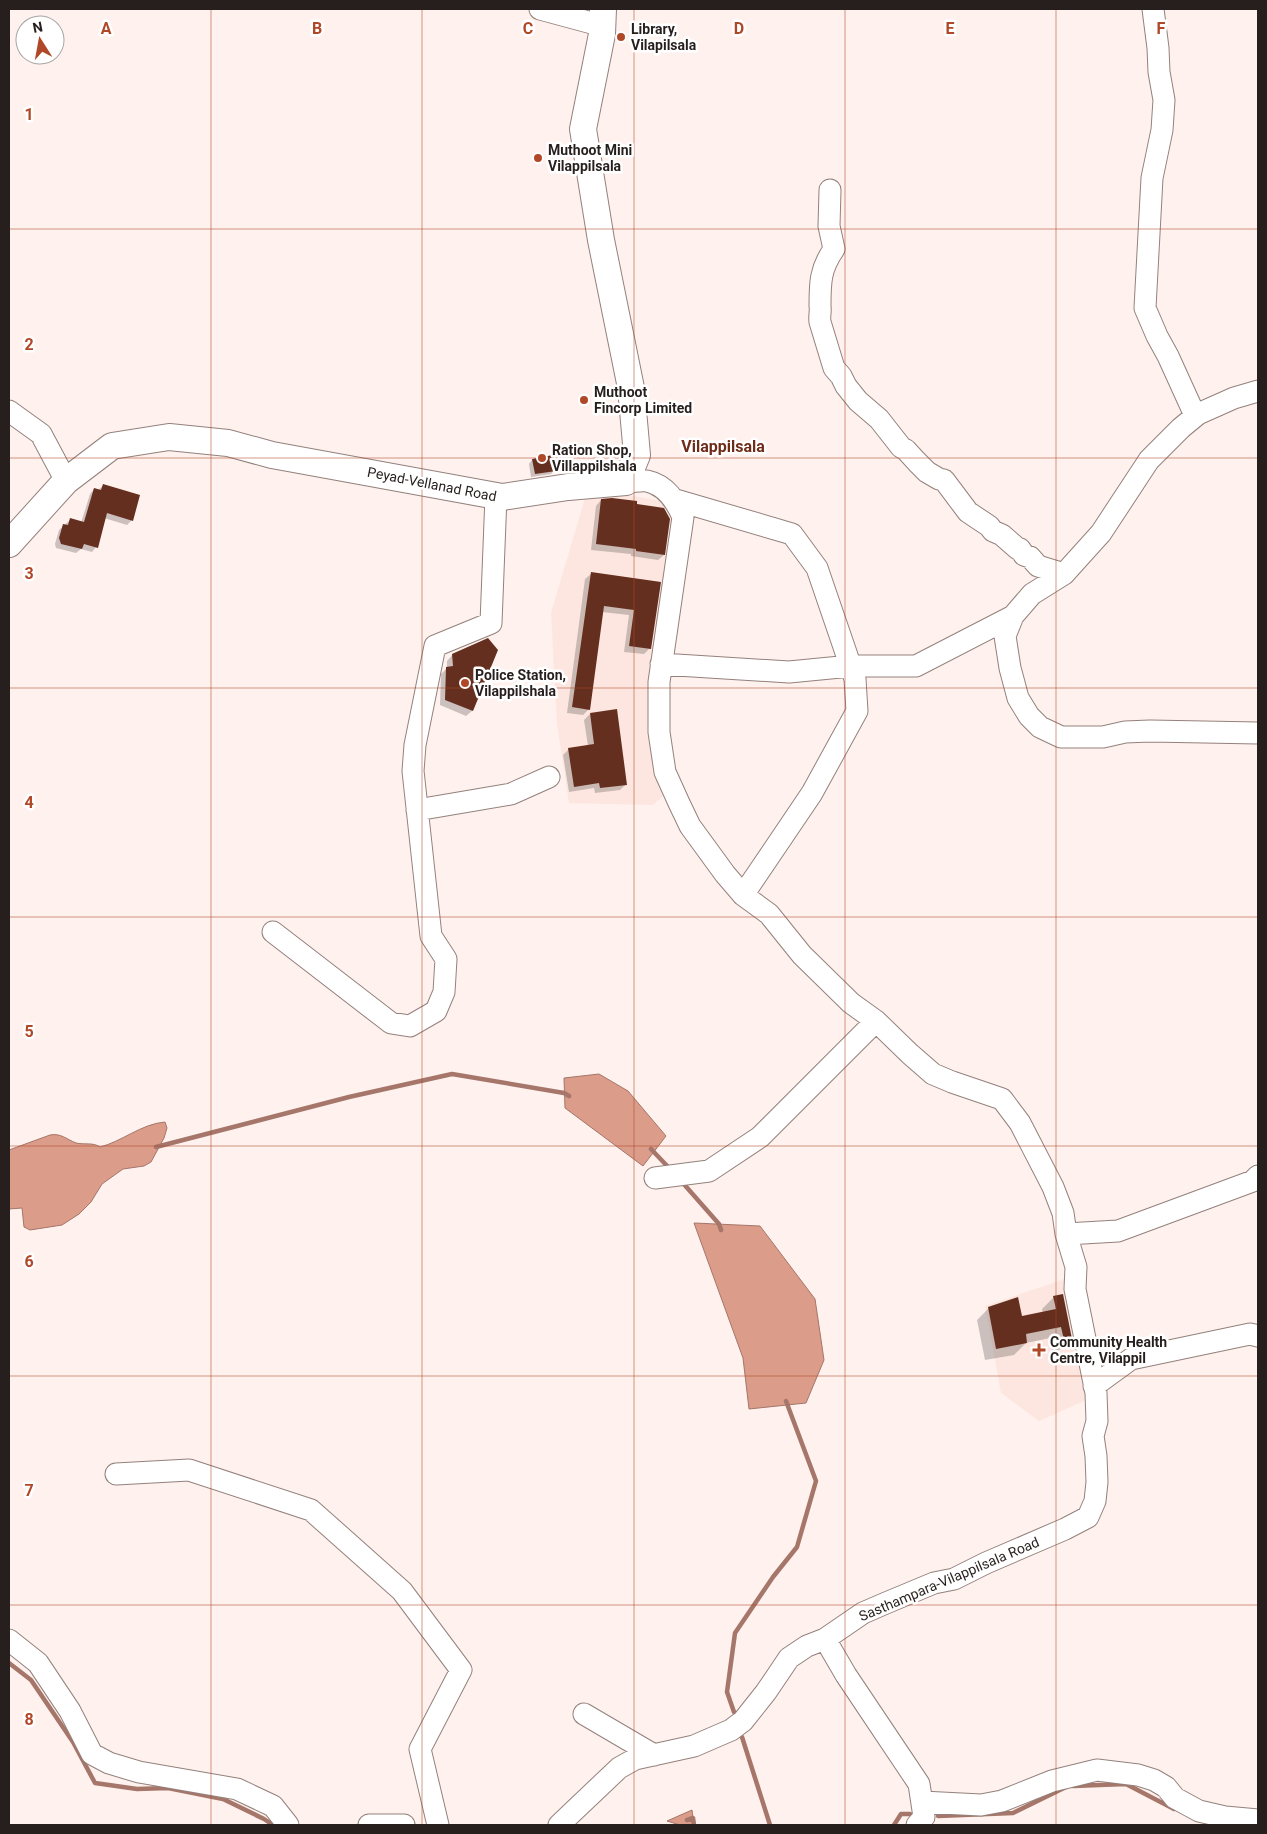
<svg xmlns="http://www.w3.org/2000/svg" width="1267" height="1834" font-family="Roboto,sans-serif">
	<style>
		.built { fill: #fde6df }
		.water { fill: #db9c89; stroke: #a57669 }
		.shadow { fill: #0003 }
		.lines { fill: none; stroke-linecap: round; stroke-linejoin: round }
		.stream { stroke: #a57669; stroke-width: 4.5 }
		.building { fill: #642f1f }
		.minor-casing { stroke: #94817c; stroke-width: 23 }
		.major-casing { stroke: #94817c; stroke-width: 28 }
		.minor { stroke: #fff; stroke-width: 21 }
		.major { stroke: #fff; stroke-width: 26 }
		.grid { fill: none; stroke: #b04727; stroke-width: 1; stroke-opacity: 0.55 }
		.poi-dot { fill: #b04727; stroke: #fff; stroke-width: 2 }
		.labels { text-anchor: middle; stroke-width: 5; stroke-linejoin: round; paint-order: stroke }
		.poi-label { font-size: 14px; font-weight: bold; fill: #261f1d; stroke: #fff; text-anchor: start }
		.street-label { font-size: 14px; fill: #261f1d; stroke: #fff }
		.quarter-label { font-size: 16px; font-weight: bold; fill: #6f2d19; stroke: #fff }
		.grid-label { font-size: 16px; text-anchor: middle; font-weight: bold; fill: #b04727; stroke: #fff; stroke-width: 5; stroke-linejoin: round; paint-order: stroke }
	</style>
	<rect width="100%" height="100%" fill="#fef1ee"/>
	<path class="built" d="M588,488L672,503L678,516L657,657L666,793L653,805L569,803L557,724L551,613Z
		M1071,1277L1093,1397L1039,1421L1001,1393L985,1306Z"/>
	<path class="water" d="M599,1074L628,1091L666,1136L643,1166L565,1108L564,1078Z
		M165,1122L167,1128L164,1138L151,1162L144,1166L123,1169L102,1184L91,1202L79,1214L62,1225L30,1230L24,1227L22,1208L9,1209V1150L50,1135C61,1133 66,1139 76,1143C84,1145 93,1142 100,1147C121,1142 141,1124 165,1122Z
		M694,1223L760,1226L815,1299L824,1360L806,1403L749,1409L743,1358Z
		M692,1810L694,1825H680L667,1821Z"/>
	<path class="shadow" d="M532,460L554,470L551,474L531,477L529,464Z
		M104,485L132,520L127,525L104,518L96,547L92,552L81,549L76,553L56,548L55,544L59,530L70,520L81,523L90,494L94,489L98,490Z
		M601,500L636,505L664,555L658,560L631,556V554L591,550L596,506Z
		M591,574L659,583L650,648L644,654L624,652L629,615L602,612L589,709L583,715L567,713L585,579Z
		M488,639L497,650L472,711L466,716L440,705L441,674L447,668V661L454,653Z
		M590,714L626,784L620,790L595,793L594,788L569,792L563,755L569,749L588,746L584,720Z
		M1054,1297L1071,1338L1059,1350L1052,1351L1050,1338L1026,1343L1014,1355L985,1360L977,1320L989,1308L1021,1317L1043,1313L1042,1309Z"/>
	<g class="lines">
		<path class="stream" d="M156,1147L349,1097L452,1074L564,1093L569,1096
			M651,1149L670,1169
			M682,1182L719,1224L721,1230
			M9,1663L31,1680L73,1742L95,1783L137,1789L168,1788L223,1799L264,1819L273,1825
			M734,1712L727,1692L735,1633L773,1577L797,1547L816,1481L786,1401
			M742,1737L770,1825
			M1073,1786L1126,1784L1174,1809
			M938,1816L1013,1813L1066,1787
			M687,1820L693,1818L694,1825
			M894,1825L901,1814H910"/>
	</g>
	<path class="building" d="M553,455L556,471L535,474L532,459Z
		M103,484L140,495L133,521L107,513L98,548L84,544L82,549L61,544L59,538L63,524L68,525L70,518L84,522L94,488L101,490Z
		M612,498L637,501V504L664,508L670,519L665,555L636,551V549L596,544L601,499Z
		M591,572L661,582L651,649L629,646L634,610L604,606L590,710L572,707Z
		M488,638L498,650L473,711L445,700L446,667L453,666L452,654Z
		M617,709L627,785L600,788L599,783L574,787L568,748L594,744L590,713Z
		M1063,1294L1072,1339L1064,1340L1061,1327L1026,1334L1027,1343L996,1349L988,1307L1018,1297L1022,1316L1056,1309L1053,1296Z"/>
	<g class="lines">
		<defs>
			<path id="minor" d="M540,9L603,26
				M1153,9L1158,48L1159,72L1164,100L1162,130L1152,178L1145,308L1157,336L1168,356L1193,411
				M830,190L829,226L834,249C820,269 820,283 820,306C821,311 819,316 820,322L834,368L841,376L846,386L858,401L879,419L901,447L906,450L917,462L927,472L939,479L944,480L968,512L989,526L993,531L1002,535L1018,549H1020L1024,555L1030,557L1038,566L1064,574
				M1258,391L1234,398L1198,414L1181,428L1149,460L1101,533L1064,574L1032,594L1013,616L1005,636L1010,668L1018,698L1029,716L1040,727L1061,737H1103L1125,732L1150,731L1258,733
				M9,411L41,434L66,481
				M626,482C633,482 641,480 647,481C666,485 676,501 683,517L659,682V732L665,772L679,803L690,826L725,874L743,895L769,914L802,955L851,1003L876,1021L910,1054L933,1074L952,1082L1002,1099L1020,1123L1053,1187L1063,1213L1066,1234L1076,1267L1075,1289L1096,1393L1097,1421L1093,1436L1096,1456L1097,1482L1095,1501L1088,1517L1065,1529L986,1563L954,1579L934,1583L886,1603L863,1613L825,1639L846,1675L919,1784L924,1817L917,1825
				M676,500L792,534L817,568L855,679L857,711L812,793L743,895
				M661,664L789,672L851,666H916L1013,616
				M417,810L511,794L549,777
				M273,932L391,1023L410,1026L436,1011L444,992L446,959L431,936L413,771L415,745L435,646L491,623L496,496
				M655,1178L709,1171L760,1137L876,1021
				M1066,1234L1118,1231L1253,1181L1258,1176
				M1094,1386L1131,1359L1250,1334L1258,1336
				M116,1474L189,1470L311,1510L402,1591L461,1670L420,1749L438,1825
				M9,1640L38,1663L70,1711L92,1754L109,1763L139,1772L237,1789L273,1806L288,1825
				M584,1714L654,1755
				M922,1802L981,1805L1002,1801L1052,1781L1097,1770L1138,1775L1154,1780L1166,1787L1175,1798L1199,1811L1225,1817L1258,1820
				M369,1825H404
				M559,1825L619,1768L635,1759L694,1746L731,1730L743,1721L766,1692L789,1658L807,1646L825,1639"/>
			<path id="major" d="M9,544L66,481L112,446L169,437L228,443L272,455L502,497L568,487L626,482L637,455L631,388L601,240L583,129L602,34L603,9"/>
		</defs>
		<use href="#minor" class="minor-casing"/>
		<use href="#major" class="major-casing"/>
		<use href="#minor" class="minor"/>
		<use href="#major" class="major"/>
	</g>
	<path class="grid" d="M211,9V1825M422,9V1825M634,9V1825M845,9V1825M1056,9V1825M9,229H1258M9,458H1258M9,688H1258M9,917H1258M9,1146H1258M9,1376H1258M9,1605H1258"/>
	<g class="poi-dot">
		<circle cx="621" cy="37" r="5"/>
		<circle cx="538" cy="158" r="5"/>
		<circle cx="584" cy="400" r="5"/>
		<circle cx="542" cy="458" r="5"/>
		<circle cx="465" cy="683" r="5"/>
		<path d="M1036.5 1342.5h5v5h5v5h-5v5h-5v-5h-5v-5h5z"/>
	</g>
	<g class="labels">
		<g class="poi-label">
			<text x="631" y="34">Library,<tspan x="631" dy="16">Vilapilsala</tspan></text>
			<text x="548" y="155">Muthoot Mini<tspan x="548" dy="16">Vilappilsala</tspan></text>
			<text x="594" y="397">Muthoot<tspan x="594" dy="16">Fincorp Limited</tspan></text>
			<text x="552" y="455">Ration Shop,<tspan x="552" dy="16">Villappilshala</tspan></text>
			<text x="475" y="680">Police Station,<tspan x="475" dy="16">Vilappilshala</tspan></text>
			<text x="1050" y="1347">Community Health<tspan x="1050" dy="16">Centre, Vilappil</tspan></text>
		</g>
		<g class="street-label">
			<text transform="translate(432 484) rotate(11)" y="5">Peyad-Vellanad Road</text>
			<text transform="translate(949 1579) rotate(-23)" y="5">Sasthampara-Vilappilsala Road</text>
		</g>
		<g class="quarter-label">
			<text x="723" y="452">Vilappilsala</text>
		</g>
	</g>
	<g class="grid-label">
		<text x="106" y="34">A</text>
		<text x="317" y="34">B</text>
		<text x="528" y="34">C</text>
		<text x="739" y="34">D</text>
		<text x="950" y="34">E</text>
		<text x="1161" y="34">F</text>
		<text x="29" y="120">1</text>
		<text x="29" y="350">2</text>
		<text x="29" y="579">3</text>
		<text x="29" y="808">4</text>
		<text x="29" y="1037">5</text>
		<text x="29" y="1267">6</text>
		<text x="29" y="1496">7</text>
		<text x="29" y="1725">8</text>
	</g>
	<rect width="1267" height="1834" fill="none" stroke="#261f1d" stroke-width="20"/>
	<g transform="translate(40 40) rotate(349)"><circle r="24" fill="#ffffff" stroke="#a8a5a5"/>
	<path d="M0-4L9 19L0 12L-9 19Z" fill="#b04727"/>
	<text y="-8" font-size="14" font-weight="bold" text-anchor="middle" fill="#261f1d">N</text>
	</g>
</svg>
